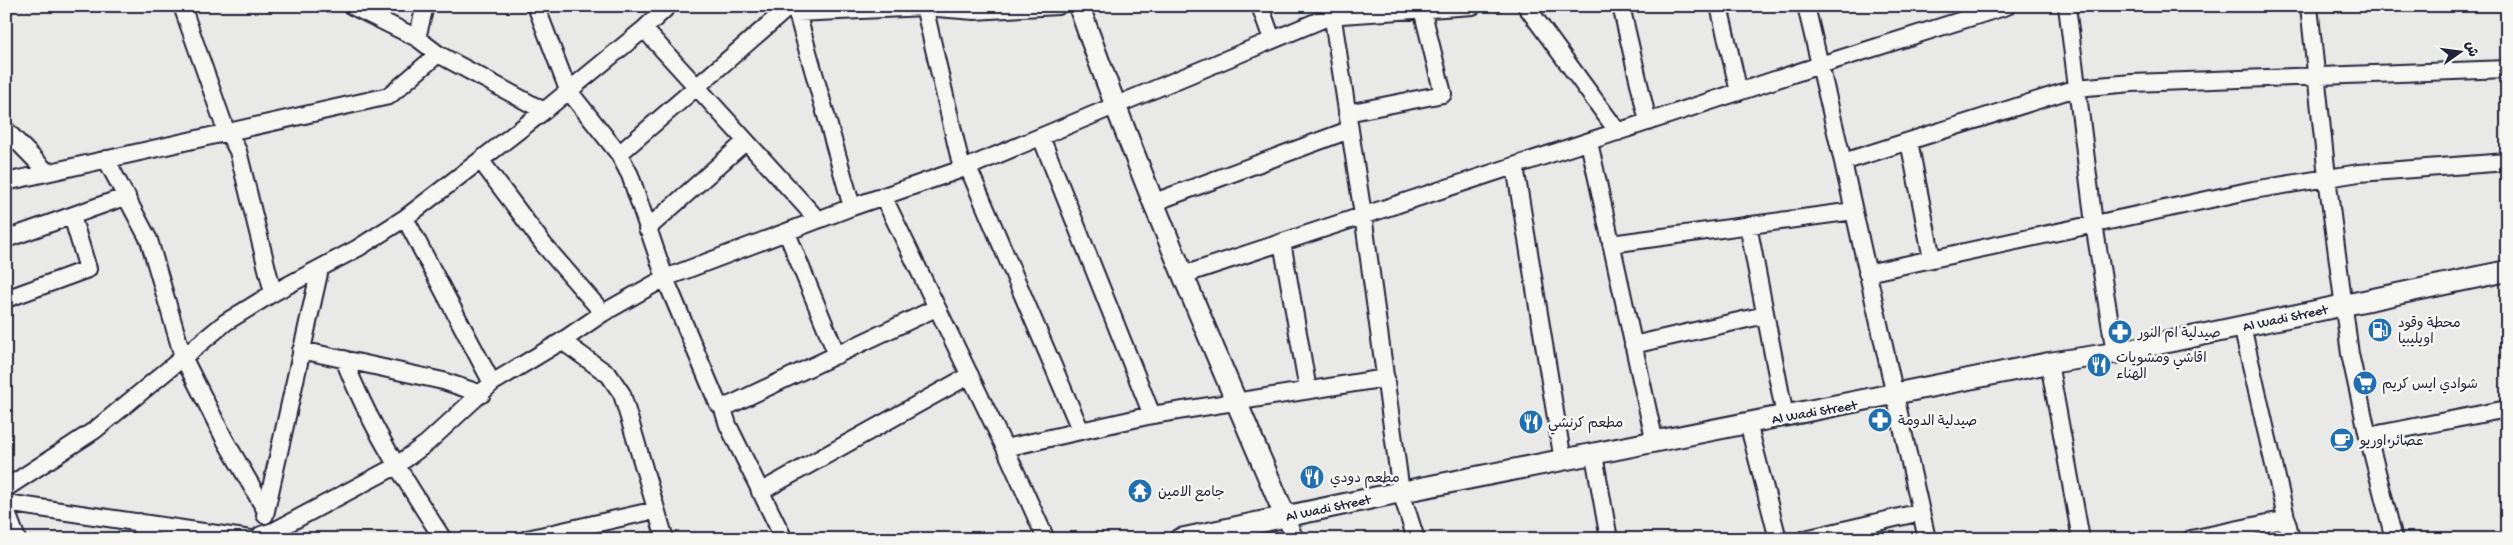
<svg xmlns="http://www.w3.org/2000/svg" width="2513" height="545" font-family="'Gochi Hand','Playpen Sans Arabic',sans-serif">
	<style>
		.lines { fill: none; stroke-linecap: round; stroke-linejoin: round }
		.minor-casing { stroke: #22223b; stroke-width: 20 }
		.major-casing { stroke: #22223b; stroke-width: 24 }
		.minor { stroke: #f6f6f2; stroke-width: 16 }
		.major { stroke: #f6f6f2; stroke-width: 20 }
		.labels { text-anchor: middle; stroke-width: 5; stroke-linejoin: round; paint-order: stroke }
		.street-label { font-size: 14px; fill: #22223b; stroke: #f6f6f2 }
		.poi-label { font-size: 14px; fill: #22223b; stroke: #f6f6f2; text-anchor: start }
	</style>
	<rect width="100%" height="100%" fill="#e9e9e7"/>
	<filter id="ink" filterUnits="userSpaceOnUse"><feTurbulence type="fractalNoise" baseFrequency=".02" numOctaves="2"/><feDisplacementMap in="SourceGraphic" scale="10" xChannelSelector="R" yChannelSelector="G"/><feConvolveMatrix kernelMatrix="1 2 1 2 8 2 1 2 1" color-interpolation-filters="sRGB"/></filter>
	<g filter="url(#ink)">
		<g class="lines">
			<defs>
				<path id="minor" d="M182,6L224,125L238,151L273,293
					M352,6L417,38L438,54L544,111
					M536,6L568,90L619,154L630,175L665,278L718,404L722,406L730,405L936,308
					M795,6L852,207
					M924,6L962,169
					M1260,6L1272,39
					M1331,6L1363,215L1401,492L1416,539
					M1526,6L1618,132
					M1621,6L1648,122
					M1719,6L1739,92
					M1806,6L1843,162L1927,539
					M2067,6L2094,224L2115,353
					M2309,6L2327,177L2350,354L2368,436L2394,539
					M797,13L925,7L974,11L1058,6
					M644,29L818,220
					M417,38L425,6
					M1347,113L1443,94L1422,9
					M6,130L47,172
					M1041,137L1152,415
					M1909,141L1932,259
					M1589,142L1655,443
					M619,154L790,6
					M106,159L149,240L183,357L225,440L266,511
					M481,161L544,245L603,313
					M1843,162L2076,88L2132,83L2507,69
					M1515,166L1563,461
					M968,167L1080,429
					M6,182L389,96L438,54
					M883,196L1005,448L1046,539
					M1152,203L1349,130
					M405,218L492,383
					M1748,225L1785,416
					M647,229L746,141
					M787,233L837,355
					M6,239L127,196
					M1282,242L1308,390
					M1611,244L1854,211
					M1867,273L2253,190L2359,173L2507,162
					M1183,275L1820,65L2007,6
					M6,299L88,269L72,216
					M2242,326L2291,539
					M562,341L609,375L622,394L665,539
					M1633,345L1765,315
					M301,350L443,381L482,394
					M344,359C368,423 406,482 443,539
					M2049,363L2081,539
					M722,406L728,425L784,539
					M1748,423L1778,539
					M2368,436L2507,409
					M1005,448L1152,415L1386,378
					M1594,455L1609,539
					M6,488L95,430L226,322L273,293L358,248L405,218L544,111L644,29L668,6
					M760,492L970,375
					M6,503L251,539
					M6,510L17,539
					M265,515L320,269
					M1285,516L1295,539
					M139,522L144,539
					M261,535L274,531L396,466L427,443L492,383L562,341L603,313L665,278L852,207L968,167L1323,19L1341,15L1473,6
					M527,539L656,510
					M1805,539L1921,512
					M2191,539L2287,519"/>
				<path id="major" d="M1079,6C1140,179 1213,347 1285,516
					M1180,539L1401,492L2049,363L2115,353L2507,271"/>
			</defs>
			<use href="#minor" class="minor-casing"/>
			<use href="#major" class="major-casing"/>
			<use href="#minor" class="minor"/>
			<use href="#major" class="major"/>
		</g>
	</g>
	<defs>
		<symbol id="fuel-disc" viewBox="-11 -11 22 22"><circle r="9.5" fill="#1f6fb2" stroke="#f6f6f2"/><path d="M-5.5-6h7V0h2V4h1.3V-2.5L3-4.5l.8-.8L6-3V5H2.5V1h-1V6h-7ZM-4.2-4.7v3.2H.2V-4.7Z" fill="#fff"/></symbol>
		<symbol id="pharmacy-disc" viewBox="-11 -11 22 22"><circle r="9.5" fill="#1f6fb2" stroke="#f6f6f2"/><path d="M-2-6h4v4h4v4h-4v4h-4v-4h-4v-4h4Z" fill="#fff"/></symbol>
		<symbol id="restaurant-disc" viewBox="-11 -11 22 22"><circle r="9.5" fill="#1f6fb2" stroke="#f6f6f2"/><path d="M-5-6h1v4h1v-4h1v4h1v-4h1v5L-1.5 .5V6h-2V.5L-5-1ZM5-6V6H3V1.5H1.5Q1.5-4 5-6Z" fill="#fff"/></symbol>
		<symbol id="supermarket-disc" viewBox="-11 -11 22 22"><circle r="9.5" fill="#1f6fb2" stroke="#f6f6f2"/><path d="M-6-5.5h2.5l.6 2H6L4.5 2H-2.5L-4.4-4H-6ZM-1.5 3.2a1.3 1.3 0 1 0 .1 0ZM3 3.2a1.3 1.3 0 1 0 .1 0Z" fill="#fff"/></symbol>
		<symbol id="cafe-disc" viewBox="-11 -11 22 22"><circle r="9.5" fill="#1f6fb2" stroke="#f6f6f2"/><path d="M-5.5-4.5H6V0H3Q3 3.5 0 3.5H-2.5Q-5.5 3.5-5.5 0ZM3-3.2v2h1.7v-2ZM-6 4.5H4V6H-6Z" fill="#fff"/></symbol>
		<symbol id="temple-disc" viewBox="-11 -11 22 22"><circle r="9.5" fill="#1f6fb2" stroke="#f6f6f2"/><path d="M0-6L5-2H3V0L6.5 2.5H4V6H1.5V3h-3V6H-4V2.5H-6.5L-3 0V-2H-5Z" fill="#fff"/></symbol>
	</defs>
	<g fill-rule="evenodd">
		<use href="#fuel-disc" x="2366" y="316" width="28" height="28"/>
		<use href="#pharmacy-disc" x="2106" y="318" width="28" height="28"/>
		<use href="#restaurant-disc" x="2085" y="351" width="28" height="28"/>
		<use href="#supermarket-disc" x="2351" y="369" width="28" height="28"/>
		<use href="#pharmacy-disc" x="1866" y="406" width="28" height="28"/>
		<use href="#restaurant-disc" x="1517" y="408" width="28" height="28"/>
		<use href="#cafe-disc" x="2328" y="426" width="28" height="28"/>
		<use href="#restaurant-disc" x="1298" y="463" width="28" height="28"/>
		<use href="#temple-disc" x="1126" y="477" width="28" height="28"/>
	</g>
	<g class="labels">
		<g class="street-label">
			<text transform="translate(2285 317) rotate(-12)" y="5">Al Wadi Street</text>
			<text transform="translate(1814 411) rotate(-10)" y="5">Al Wadi Street</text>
			<text transform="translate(1328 507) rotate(-12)" y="5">Al Wadi Street</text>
		</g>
		<g class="poi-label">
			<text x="2398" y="327">محطة وقود<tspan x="2398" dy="16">اويليبيا</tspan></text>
			<text x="2138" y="337">صيدلية ام النور</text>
			<text x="2116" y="362">اقاشي ومشويات<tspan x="2116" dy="16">الهناء</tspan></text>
			<text x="2382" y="388">شوادي ايس كريم</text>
			<text x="1898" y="425">صيدلية الدومة</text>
			<text x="1548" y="427">مطعم كرنشي</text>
			<text x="2360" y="445">عصائر اوريو</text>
			<text x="1330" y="482">مطعم دودي</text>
			<text x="1158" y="496">جامع الامين</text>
		</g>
	</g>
	<rect width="2513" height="545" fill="none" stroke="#f6f6f2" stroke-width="25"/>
	<rect x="12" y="12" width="2488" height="520" fill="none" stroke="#22223b" stroke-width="2" filter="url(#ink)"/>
	<g transform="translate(2460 52) rotate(76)" stroke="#f6f6f2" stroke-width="4" paint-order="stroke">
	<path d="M0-4L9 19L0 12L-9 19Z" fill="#22223b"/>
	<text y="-8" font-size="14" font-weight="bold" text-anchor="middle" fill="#22223b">ش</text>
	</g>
</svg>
